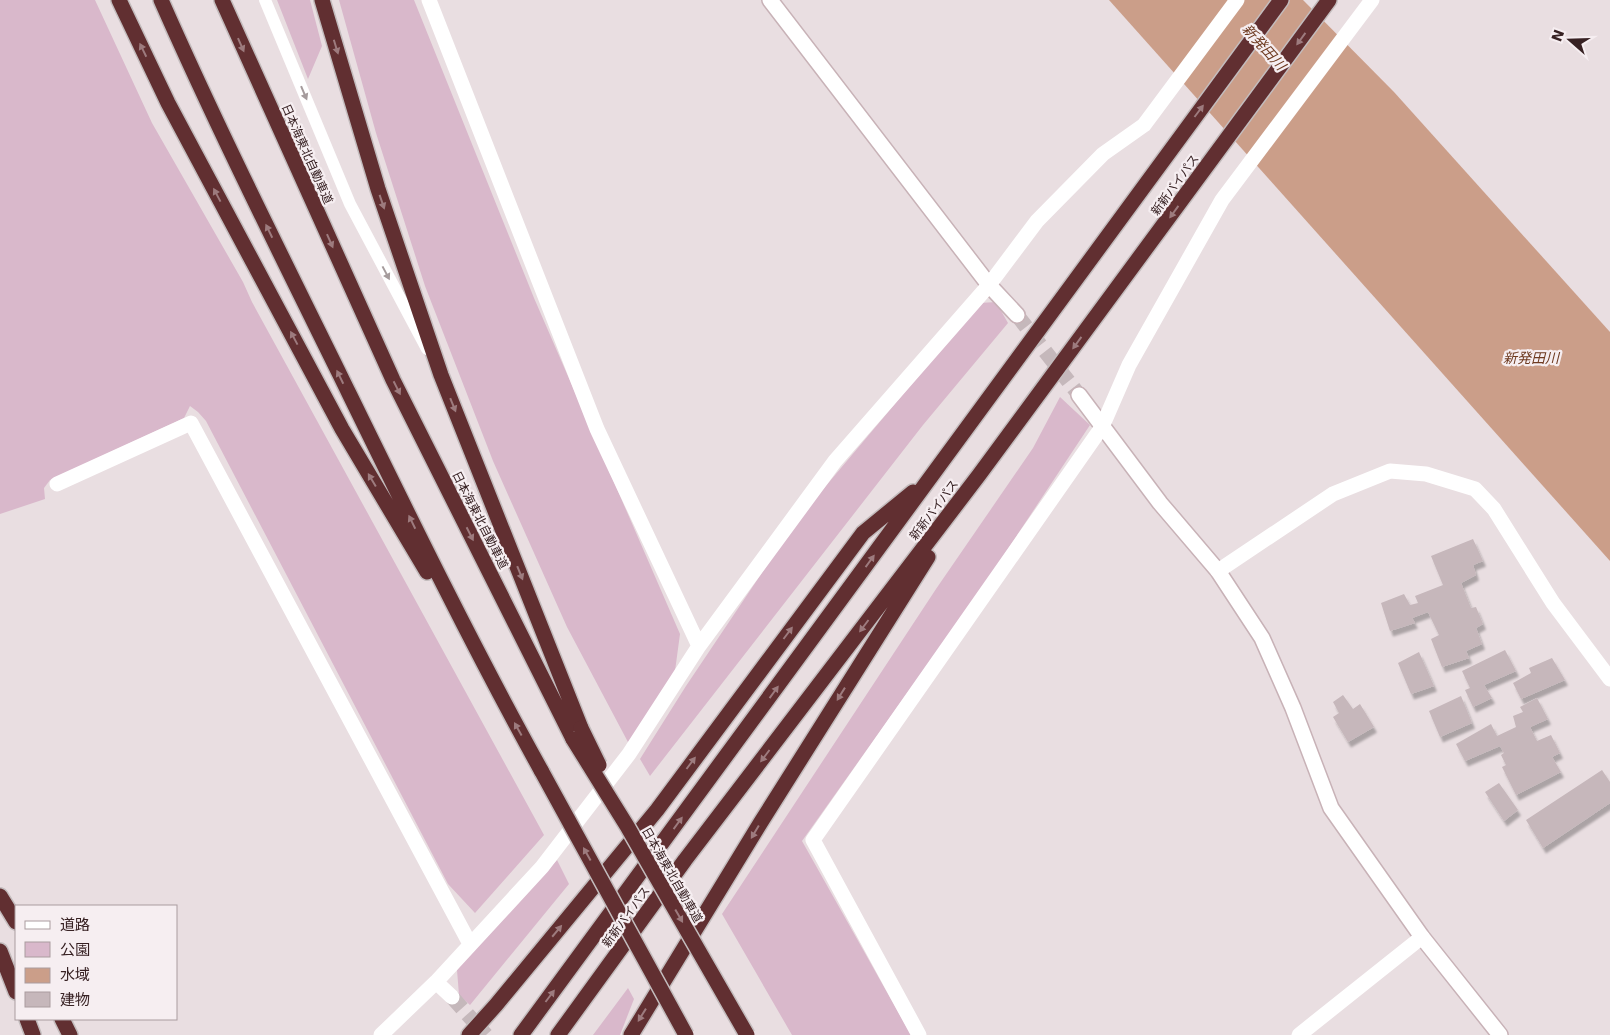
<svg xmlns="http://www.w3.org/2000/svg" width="1610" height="1035" font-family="'DejaVu Sans','Noto Sans JP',sans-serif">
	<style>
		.green { fill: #d9b8cb }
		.water { fill: #cb9e89 }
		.building { fill: #c6b7bb; filter: url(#shadow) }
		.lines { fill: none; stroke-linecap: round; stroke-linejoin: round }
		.street-tunnel { stroke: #c5b8bb; stroke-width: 15; stroke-dasharray: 15 8; stroke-linecap: butt }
		.secondary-tunnel { stroke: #c5b8bb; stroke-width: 15; stroke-dasharray: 15 8; stroke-linecap: butt }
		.secondary-casing { stroke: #c8b2b7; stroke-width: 18 }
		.highway-casing { stroke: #c3bcbd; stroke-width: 18 }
		.lane { stroke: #fff; stroke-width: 12 }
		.street { stroke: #fff; stroke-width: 15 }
		.secondary { stroke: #fff; stroke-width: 15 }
		.highway { stroke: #612f31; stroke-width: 15 }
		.highway-bridge-casing { stroke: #c3bcbd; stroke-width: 18; stroke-linecap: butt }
		.highway-bridge { stroke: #612f31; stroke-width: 15 }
		.oneway { fill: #9d7b7e }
		.oneway2 { fill: #a59b9c }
		.labels { text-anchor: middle; stroke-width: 4.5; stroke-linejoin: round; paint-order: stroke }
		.street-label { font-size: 12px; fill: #372123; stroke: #f6eef1 }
		.water-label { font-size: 14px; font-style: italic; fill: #6e3a20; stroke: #f6eef1 }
	</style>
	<defs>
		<filter id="shadow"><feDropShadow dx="3" dy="5.5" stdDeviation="1" flood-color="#0004"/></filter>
	</defs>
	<rect width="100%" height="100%" fill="#e9dee1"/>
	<path class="green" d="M0,0H95L152,123L243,282L252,302L544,835L475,913L448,884L206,421L198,412L190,406L184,418L50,480L44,488L45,499L0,514Z
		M277,0H310L322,46L308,79Z
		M339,0H414L534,298L680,634L675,671L629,744L567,627L493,461L425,286L376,133Z
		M996,302L1008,323L923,425L650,776L640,759L686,686L798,519L980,303Z
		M1060,397L1090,425L984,585L802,841L911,1035H792L722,914L936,589L1033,448Z
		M557,860L569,884L470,1005L459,995L457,970L471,949Z
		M628,988L634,999L620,1035H593Z"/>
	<path class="water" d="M1109,0H1303L1394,92L1610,332V561Z"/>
	<path class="building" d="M1473,539L1483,561L1473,565L1476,575L1461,583L1471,608L1476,607L1483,624L1476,628L1482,644L1466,651L1469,658L1442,667L1431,639L1439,635L1428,612L1412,618L1415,623L1390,631L1381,603L1404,594L1410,605L1418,603L1415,596L1443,585L1431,556Z
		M1505,650L1516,671L1484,685L1492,698L1473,707L1465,690L1470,688L1462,671Z
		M1419,652L1434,686L1411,694L1398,663Z
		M1552,658L1565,680L1521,699L1513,683L1531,673L1529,668Z
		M1343,695L1353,709L1360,704L1374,727L1348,742L1333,717L1339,713L1333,702Z
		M1461,696L1472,723L1440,737L1429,711Z
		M1537,698L1548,719L1530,727L1537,741L1551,735L1560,753L1552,757L1561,772L1516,795L1502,767L1506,765L1501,755L1504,753L1500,746L1465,761L1456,744L1491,724L1497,736L1516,727L1513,716L1523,712L1520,707Z
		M1602,770L1610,782V803L1543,848L1526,820Z
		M1499,783L1518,810L1504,821L1485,792Z"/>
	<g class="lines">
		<path class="street-tunnel" d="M452,997L486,1035"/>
		<path class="secondary-tunnel" d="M1017,315L1079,395"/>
		<defs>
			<path id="secondary" d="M770,0L989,285L1017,315
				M1079,395L1160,503L1218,571L1262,638L1293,708L1331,808L1422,937L1500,1035"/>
			<path id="highway" d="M119,0L168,103L342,429L427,572
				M161,0C217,127 279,251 340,375C405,508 470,642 542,772
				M222,0L393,380L573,739
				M322,0L378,189L441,375L581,728
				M0,896L16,922
				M0,951L16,992
				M27,1019L33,1035
				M62,1019L70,1035
				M469,1035L496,1005L657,810L863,533L913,492
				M521,1035L1281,0
				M558,1035L685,860L979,475L1329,0
				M631,1035L761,822L928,557"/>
		</defs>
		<use href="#secondary" class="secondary-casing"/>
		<use href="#highway" class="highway-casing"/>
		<path class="lane" d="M265,0L350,204L427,349"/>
		<path class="street" d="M429,0L597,429L699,646
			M57,484L191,423L470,944
			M1218,571L1333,494L1390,471L1426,474L1475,489L1494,509L1553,603L1610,679
			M452,997L436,982L542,867L629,754L699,646L835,461L989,285L1037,221L1103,154L1144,125L1237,0
			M381,1035L436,982
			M919,1035L813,840L1102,427L1129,365L1222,200L1372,0
			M1299,1035L1422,937"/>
		<use href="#secondary" class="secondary"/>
		<use href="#highway" class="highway"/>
		<defs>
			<path id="highway-bridge" d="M581,728L599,765
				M573,739L627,826L747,1035
				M542,772L686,1035"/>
		</defs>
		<use href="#highway-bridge" class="highway-bridge-casing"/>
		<use href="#highway-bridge" class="highway-bridge"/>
	</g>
	<defs><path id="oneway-solid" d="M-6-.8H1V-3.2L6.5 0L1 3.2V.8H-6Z" transform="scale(1.25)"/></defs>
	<g class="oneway">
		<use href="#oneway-solid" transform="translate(1301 39) rotate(126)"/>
		<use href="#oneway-solid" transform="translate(241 45) rotate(66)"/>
		<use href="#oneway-solid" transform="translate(336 47) rotate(73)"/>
		<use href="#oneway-solid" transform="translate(143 50) rotate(-116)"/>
		<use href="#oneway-solid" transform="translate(1199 111) rotate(-53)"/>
		<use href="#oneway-solid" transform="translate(217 195) rotate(-118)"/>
		<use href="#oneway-solid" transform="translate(382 202) rotate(71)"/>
		<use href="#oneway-solid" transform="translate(1174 212) rotate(126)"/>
		<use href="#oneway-solid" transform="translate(269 231) rotate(-116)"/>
		<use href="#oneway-solid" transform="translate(330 241) rotate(66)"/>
		<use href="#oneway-solid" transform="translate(294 338) rotate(-118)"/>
		<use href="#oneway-solid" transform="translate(1077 343) rotate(126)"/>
		<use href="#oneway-solid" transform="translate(340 377) rotate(-116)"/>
		<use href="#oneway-solid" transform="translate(397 388) rotate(63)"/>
		<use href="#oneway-solid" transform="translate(453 405) rotate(68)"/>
		<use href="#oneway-solid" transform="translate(372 480) rotate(-121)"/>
		<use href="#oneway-solid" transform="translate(412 522) rotate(-116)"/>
		<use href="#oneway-solid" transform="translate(470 534) rotate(63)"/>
		<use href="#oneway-solid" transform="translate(870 561) rotate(-54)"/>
		<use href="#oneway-solid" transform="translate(520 573) rotate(68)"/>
		<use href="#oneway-solid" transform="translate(864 626) rotate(127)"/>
		<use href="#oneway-solid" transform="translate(788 633) rotate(-53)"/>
		<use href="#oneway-solid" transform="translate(774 692) rotate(-54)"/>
		<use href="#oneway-solid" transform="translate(841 694) rotate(122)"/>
		<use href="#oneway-solid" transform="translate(518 729) rotate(-119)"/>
		<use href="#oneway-solid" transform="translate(765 756) rotate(127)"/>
		<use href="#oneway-solid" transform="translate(691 763) rotate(-53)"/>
		<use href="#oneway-solid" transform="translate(678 823) rotate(-54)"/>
		<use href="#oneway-solid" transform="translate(755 832) rotate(121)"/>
		<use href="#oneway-solid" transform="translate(587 854) rotate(-119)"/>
		<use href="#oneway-solid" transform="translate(679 916) rotate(60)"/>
		<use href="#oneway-solid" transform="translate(557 931) rotate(-50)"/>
		<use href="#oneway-solid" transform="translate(550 996) rotate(-53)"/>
		<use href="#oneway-solid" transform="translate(642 1015) rotate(122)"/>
	</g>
	<g class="oneway2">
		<use href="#oneway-solid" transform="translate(304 93) rotate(67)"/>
		<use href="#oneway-solid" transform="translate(386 273) rotate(62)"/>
	</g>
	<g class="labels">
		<g class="street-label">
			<text transform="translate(307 154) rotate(66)" y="4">日本海東北自動車道</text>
			<text transform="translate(1175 185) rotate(-54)" y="4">新新バイパス</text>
			<text transform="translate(934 510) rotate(-53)" y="4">新新バイパス</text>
			<text transform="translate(480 520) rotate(63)" y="4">日本海東北自動車道</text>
			<text transform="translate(672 875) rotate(60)" y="4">日本海東北自動車道</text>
			<text transform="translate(626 917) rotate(-54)" y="4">新新バイパス</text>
		</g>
		<g class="water-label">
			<text transform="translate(1264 47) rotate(48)" y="5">新発田川</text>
			<text x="1531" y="363">新発田川</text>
		</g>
	</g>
	<rect x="15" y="905" width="162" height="115" fill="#f6eef1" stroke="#aa9c9f"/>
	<rect x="25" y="921" width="25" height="8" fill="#ffffff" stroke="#aa9c9f"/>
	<text x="60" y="930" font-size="15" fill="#372123">道路</text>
	<rect x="25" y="942" width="25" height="15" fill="#d9b8cb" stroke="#aa9c9f"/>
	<text x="60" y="955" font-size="15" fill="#372123">公園</text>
	<rect x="25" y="968" width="25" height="15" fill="#cb9e89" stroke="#aa9c9f"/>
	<text x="60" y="980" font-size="15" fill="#372123">水域</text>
	<rect x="25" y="992" width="25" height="15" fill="#c6b7bb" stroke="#aa9c9f"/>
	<text x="60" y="1005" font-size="15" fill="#372123">建物</text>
	<g transform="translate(1570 40) rotate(290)" stroke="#f6eef1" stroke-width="4" paint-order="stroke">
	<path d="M0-4L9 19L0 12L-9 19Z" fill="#372123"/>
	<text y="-8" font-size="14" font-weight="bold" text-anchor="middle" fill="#372123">N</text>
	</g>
</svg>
